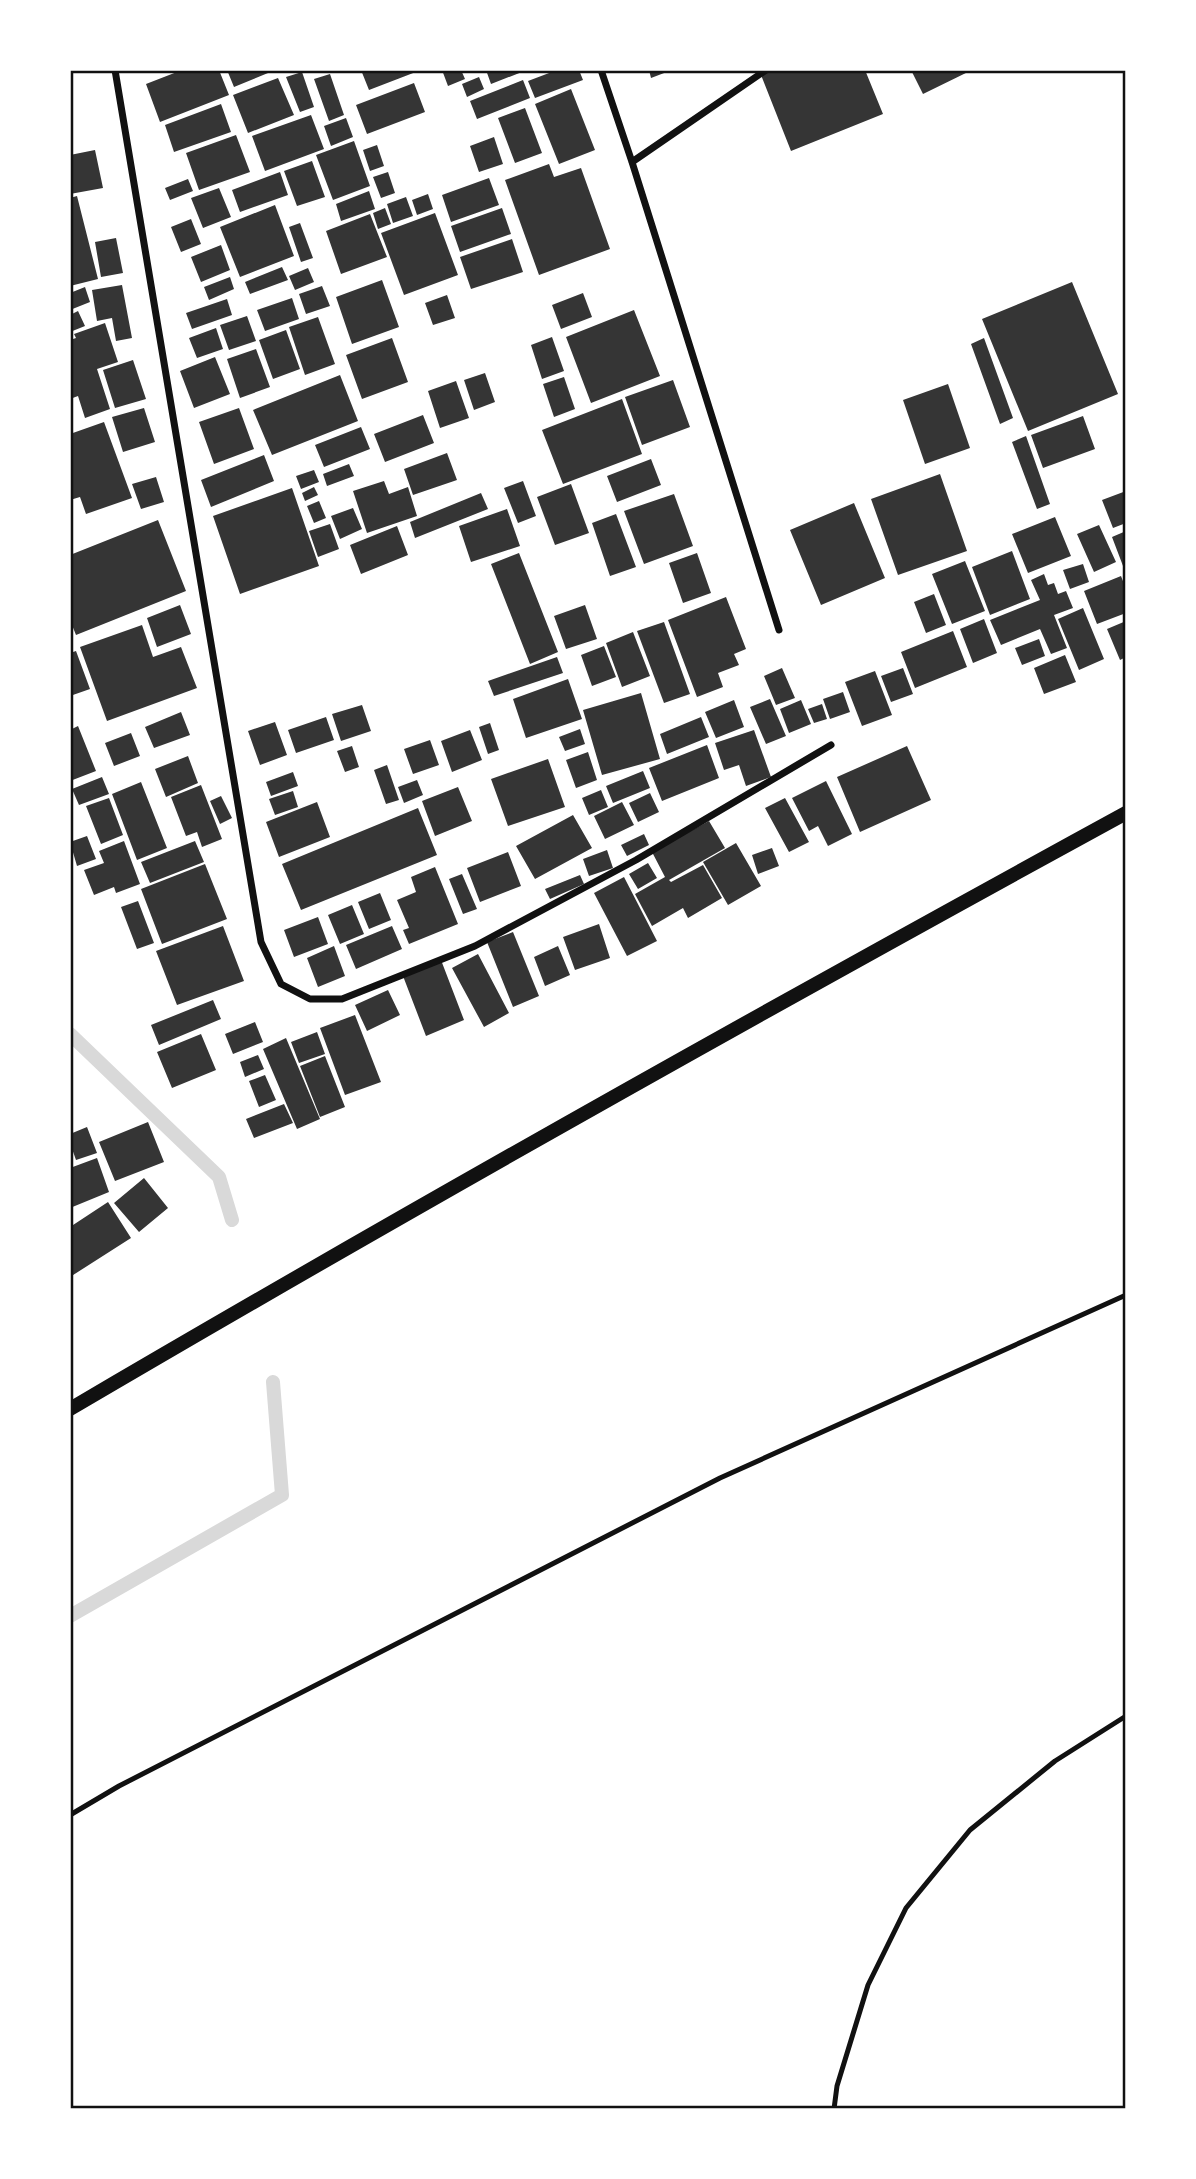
<svg xmlns="http://www.w3.org/2000/svg" width="1196" height="2179" font-family="'Sofia Sans Condensed',sans-serif">
	<style>
		.lines { fill: none; stroke-linecap: round; stroke-linejoin: round }
		.stream { stroke: #d9d9d9; stroke-width: 14 }
		.building { fill: #353535 }
		.service { stroke: #111; stroke-width: 5 }
		.minor { stroke: #111; stroke-width: 7 }
		.secondary { stroke: #111; stroke-width: 14 }
		.neatline { fill: none; stroke: #111; stroke-width: 2.5 }
	</style>
	<rect width="100%" height="100%" fill="#fff"/>
	<g class="lines">
		<path class="stream" d="M70,1034L219,1177L232,1220
			M70,1616L282,1495L273,1382"/>
	</g>
	<path class="building" d="M182,70H219L229,95L160,122L146,84Z
		M227,70H266L268,73L234,87Z
		M361,70H421L369,90Z
		M442,70H461L465,79L448,86Z
		M486,70H527L491,84Z
		M557,70H579L583,80L535,98L528,81Z
		M649,70H672L651,78Z
		M773,70H865L883,114L791,151L761,75Z
		M911,70H972L923,94Z
		M302,72L314,107L300,112L286,77Z
		M330,74L344,115L329,121L314,79Z
		M479,77L484,89L467,97L462,84Z
		M278,78L294,115L248,133L233,95Z
		M523,80L530,98L477,119L470,101Z
		M414,83L425,112L367,134L356,105Z
		M571,89L595,150L559,164L535,104Z
		M221,104L231,132L174,152L165,125Z
		M525,108L542,153L515,163L498,118Z
		M311,115L324,149L265,171L252,136Z
		M346,118L353,137L331,146L324,126Z
		M236,135L250,172L199,190L186,153Z
		M494,137L503,164L479,172L470,146Z
		M354,141L370,186L333,200L316,155Z
		M377,145L384,166L370,171L363,150Z
		M95,150L103,188L70,194V155Z
		M312,161L325,197L297,206L284,171Z
		M549,164L554,177L581,168L610,249L539,275L505,180Z
		M280,172L288,195L240,212L232,190Z
		M388,172L395,193L381,198L373,177Z
		M489,178L499,205L451,222L442,195Z
		M188,179L193,191L170,200L165,188Z
		M219,188L231,217L203,228L191,198Z
		M369,191L375,209L341,221L336,204Z
		M428,194L433,209L417,215L412,200Z
		M77,196L98,279L70,286V198Z
		M406,197L413,216L393,223L387,204Z
		M275,205L294,256L240,277L220,227Z
		M385,208L391,224L378,229L373,213Z
		M502,208L511,234L460,252L451,226Z
		M435,213L458,275L404,295L381,233Z
		M370,214L387,257L341,274L326,231Z
		M191,219L201,244L181,252L171,227Z
		M300,223L313,258L301,262L289,227Z
		M116,238L123,273L101,277L95,242Z
		M512,239L523,272L471,289L460,257Z
		M221,245L230,270L201,282L191,257Z
		M282,267L288,280L250,294L245,282Z
		M308,268L314,282L295,290L289,276Z
		M230,277L234,289L209,300L204,287Z
		M382,280L399,327L352,344L336,297Z
		M1072,282L1118,394L1028,431L982,319Z
		M122,285L132,338L116,341L112,318L97,321L92,290Z
		M322,286L330,306L306,314L299,294Z
		M85,287L90,302L70,310V293Z
		M583,293L592,317L561,329L552,305Z
		M447,295L455,318L433,325L425,303Z
		M292,298L299,319L265,331L257,310Z
		M227,299L232,315L192,329L186,313Z
		M634,310L660,376L591,403L566,337Z
		M78,311L85,326L70,332V315Z
		M247,316L256,341L229,350L220,325Z
		M318,317L335,364L305,375L289,327Z
		M105,323L118,362L97,369L110,409L85,418L78,396L70,399V340L76,338L74,334Z
		M216,328L223,349L197,358L189,338Z
		M286,330L300,369L273,379L259,340Z
		M552,337L564,371L542,379L531,345Z
		M392,338L408,382L362,399L346,355Z
		M984,338L1013,418L1000,424L971,344Z
		M256,349L270,387L240,398L227,359Z
		M215,357L230,394L194,408L180,371Z
		M133,360L146,399L115,408L103,370Z
		M485,373L495,402L474,410L464,380Z
		M340,375L358,421L272,455L253,410Z
		M564,377L575,409L554,417L543,384Z
		M673,380L690,427L642,445L625,397Z
		M456,381L469,418L440,428L428,391Z
		M948,384L970,448L925,464L903,400Z
		M622,399L642,454L563,484L542,430Z
		M144,408L155,442L123,452L112,417Z
		M239,408L254,449L214,464L199,422Z
		M423,415L434,443L385,462L374,434Z
		M1083,416L1095,449L1043,468L1031,435Z
		M104,422L132,498L86,514L80,497L70,500V434Z
		M361,427L370,449L324,467L315,445Z
		M1026,436L1050,504L1037,509L1012,442Z
		M447,453L457,480L413,495L404,469Z
		M264,455L274,481L211,507L201,480Z
		M651,459L661,485L617,502L607,476Z
		M349,464L354,476L327,486L323,474Z
		M314,470L319,482L301,489L296,476Z
		M940,474L967,551L898,575L871,499Z
		M156,477L164,502L141,509L132,484Z
		M384,481L389,494L408,487L417,516L367,533L353,491Z
		M523,481L536,516L518,523L504,488Z
		M571,484L589,533L555,545L537,497Z
		M314,487L318,495L305,501L302,493Z
		M292,488L319,566L240,594L213,516Z
		M1126,491V523L1113,528L1102,500Z
		M481,493L488,509L415,538L410,522Z
		M674,494L693,546L644,564L624,511Z
		M319,501L326,518L314,523L307,506Z
		M854,503L885,578L821,605L790,530Z
		M353,508L362,529L340,539L331,516Z
		M507,509L520,546L471,562L459,526Z
		M616,514L636,567L610,576L592,523Z
		M1055,517L1071,556L1028,573L1012,534Z
		M158,520L186,591L76,635L70,620V555Z
		M330,524L339,549L318,557L309,531Z
		M1099,525L1116,562L1094,572L1077,534Z
		M397,526L408,555L361,574L350,545Z
		M1126,531V565L1123,566L1112,537Z
		M1012,551L1030,599L990,615L972,567Z
		M519,553L558,652L530,664L491,564Z
		M697,553L711,593L683,603L669,563Z
		M965,561L985,611L952,624L932,574Z
		M1083,564L1089,582L1070,589L1063,570Z
		M1044,574L1048,585L1054,583L1058,594L1066,591L1073,608L1054,615L1067,648L1051,654L1040,629L1001,645L990,620L1040,600L1031,580Z
		M1121,576L1126,589V613L1097,624L1084,591Z
		M934,594L946,625L926,633L914,602Z
		M726,597L746,649L734,654L739,665L718,673L723,687L697,697L668,620Z
		M180,605L191,634L157,647L147,618Z
		M585,605L597,639L566,649L554,616Z
		M1083,608L1104,659L1079,670L1058,619Z
		M984,619L997,653L973,663L960,629Z
		M1126,621V657L1120,660L1107,629Z
		M664,622L690,694L664,703L637,631Z
		M142,625L153,657L181,647L197,688L107,721L80,647Z
		M953,631L967,667L915,688L901,652Z
		M633,632L650,676L622,687L606,643Z
		M1039,639L1045,656L1022,665L1015,648Z
		M604,646L616,677L592,686L581,655Z
		M76,651L90,689L70,696V653Z
		M1065,655L1076,682L1044,694L1034,668Z
		M557,657L563,673L494,696L488,681Z
		M782,668L795,698L776,705L764,676Z
		M903,668L913,694L891,702L881,676Z
		M875,671L892,715L862,726L845,682Z
		M568,679L582,719L526,738L513,699Z
		M843,692L850,712L830,719L823,699Z
		M641,693L660,759L602,775L583,710Z
		M770,699L786,736L766,744L750,707Z
		M734,700L744,727L716,738L705,712Z
		M801,700L811,724L789,733L780,709Z
		M822,704L827,719L814,723L808,709Z
		M362,705L371,731L341,741L332,714Z
		M181,712L190,735L154,748L145,727Z
		M326,717L334,740L296,753L288,730Z
		M701,717L709,737L667,754L660,734Z
		M275,722L287,755L260,765L248,731Z
		M490,723L499,750L488,754L479,727Z
		M78,726L96,771L70,781V730Z
		M580,729L585,744L565,751L559,737Z
		M470,730L482,760L452,772L441,741Z
		M754,730L771,777L746,786L739,765L724,770L715,743Z
		M131,733L140,756L114,766L105,743Z
		M430,740L439,765L413,774L404,749Z
		M707,745L719,778L662,801L649,768Z
		M352,746L359,767L345,772L337,751Z
		M907,746L931,800L860,832L837,777Z
		M588,752L597,780L576,788L566,760Z
		M188,756L198,783L166,797L155,769Z
		M548,759L565,807L508,826L491,779Z
		M387,765L399,800L386,804L374,770Z
		M643,771L650,788L613,803L606,786Z
		M293,772L298,786L271,796L266,782Z
		M102,777L109,794L79,805L72,789Z
		M417,780L423,795L404,803L398,787Z
		M826,781L852,834L828,846L818,826L809,831L792,798Z
		M141,782L167,848L137,860L112,794Z
		M201,785L222,839L202,847L197,832L186,836L171,797Z
		M458,787L472,821L435,836L422,801Z
		M601,790L608,807L589,815L582,798Z
		M293,791L298,807L275,815L269,799Z
		M650,793L659,812L638,822L629,803Z
		M221,796L232,818L220,824L210,801Z
		M109,798L123,835L101,844L86,806Z
		M785,798L809,842L789,852L765,808Z
		M317,802L330,837L279,857L266,822Z
		M622,802L634,825L605,839L594,816Z
		M418,808L437,855L301,910L282,864Z
		M573,815L592,848L535,879L516,846Z
		M709,821L725,848L669,880L671,882L703,865L722,898L688,918L683,908L652,926L635,894L665,877L652,852Z
		M644,834L649,845L627,856L621,845Z
		M87,836L96,859L77,866L70,842Z
		M124,841L140,884L116,893L114,887L94,895L84,870L104,863L99,851Z
		M195,841L204,862L150,883L141,862Z
		M736,843L761,886L728,905L703,862Z
		M772,848L779,866L758,874L752,855Z
		M607,850L613,868L589,876L583,859Z
		M508,852L521,886L480,902L467,868Z
		M648,863L657,878L638,889L629,874Z
		M205,864L227,919L162,944L141,889Z
		M435,867L458,924L409,944L403,930L409,928L397,900L416,892L411,877Z
		M462,874L477,909L463,914L449,879Z
		M580,875L584,884L550,899L545,889Z
		M624,877L657,941L627,956L594,893Z
		M380,893L391,920L369,929L358,902Z
		M138,901L154,943L137,949L121,907Z
		M352,905L364,934L340,944L328,915Z
		M318,917L328,944L294,957L284,930Z
		M599,924L610,958L575,970L563,937Z
		M223,926L244,981L177,1005L156,951Z
		M392,926L402,949L356,969L346,945Z
		M513,932L539,996L513,1007L487,942Z
		M334,946L345,976L318,987L307,958Z
		M558,946L570,975L545,986L534,957Z
		M478,954L509,1013L484,1027L452,968Z
		M441,960L464,1020L426,1036L403,976Z
		M388,990L400,1015L367,1031L355,1005Z
		M213,1000L221,1019L159,1045L151,1025Z
		M355,1015L381,1082L345,1095L320,1028Z
		M255,1022L263,1042L233,1054L225,1034Z
		M317,1032L325,1054L299,1063L291,1042Z
		M201,1034L216,1070L172,1088L157,1052Z
		M286,1038L320,1119L297,1129L263,1049Z
		M258,1055L264,1069L245,1077L240,1062Z
		M325,1056L345,1107L320,1117L300,1066Z
		M265,1075L276,1100L259,1107L249,1081Z
		M284,1104L293,1123L254,1138L246,1119Z
		M148,1122L164,1162L115,1181L99,1142Z
		M87,1127L97,1153L76,1160L70,1143V1134Z
		M97,1158L109,1192L70,1208V1168Z
		M144,1178L168,1208L139,1232L114,1203Z
		M108,1202L131,1238L70,1277V1227Z"/>
	<g class="lines">
		<path class="service" d="M70,1815L119,1786L720,1478L1126,1295
			M834,2109L837,2086L868,1985L906,1908L970,1830L1055,1761L1126,1716"/>
		<path class="minor" d="M115,70L261,942L281,984L310,999H342L475,946L636,860L831,745
			M601,70L632,162L779,630
			M632,162L766,70"/>
		<path class="secondary" d="M70,1409C419,1204 771,1007 1126,813"/>
	</g>
	<rect width="1196" height="2179" fill="none" stroke="#ffffff" stroke-width="144"/>
	<rect x="72" y="72" width="1052" height="2035" class="neatline"/>
</svg>
